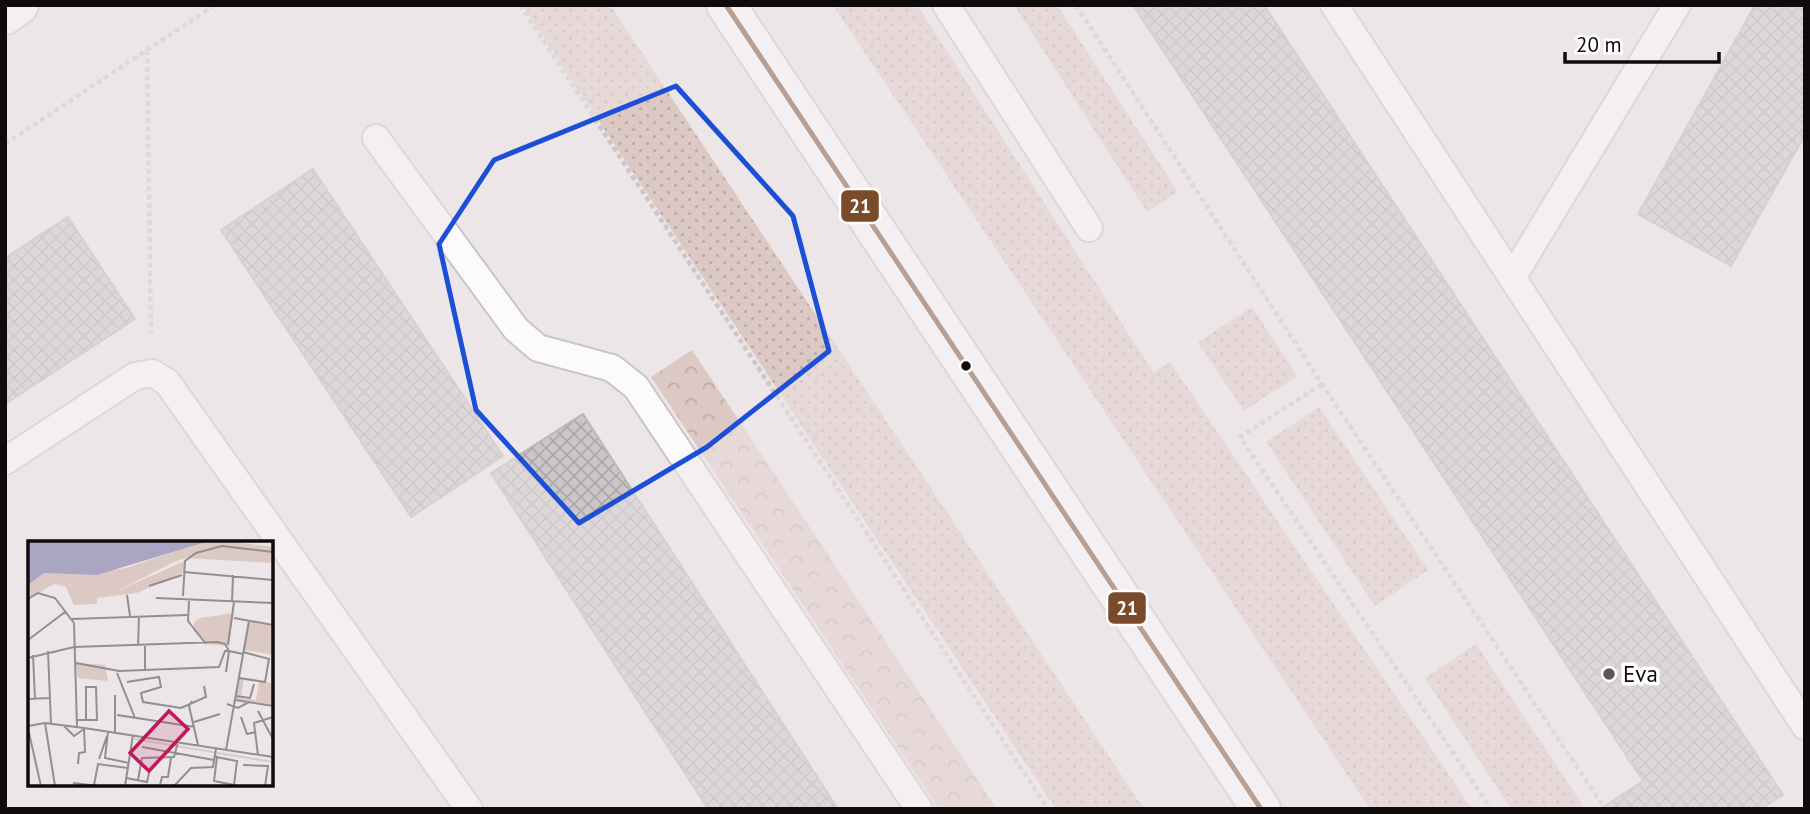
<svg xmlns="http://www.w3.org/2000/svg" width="1810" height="814" font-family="'PT Sans',sans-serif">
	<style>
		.grass { fill: url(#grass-dots) }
		.forest { fill: url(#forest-crowns) }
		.building { fill: url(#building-cross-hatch); stroke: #bdb7b9; stroke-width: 2 }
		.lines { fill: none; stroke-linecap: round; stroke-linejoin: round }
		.service-casing { stroke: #cac4c7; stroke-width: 30 }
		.minor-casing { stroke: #cac4c7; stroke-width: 42 }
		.secondary-casing { stroke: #cac4c7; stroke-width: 42 }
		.path { stroke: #cbc8c9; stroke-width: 4.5; stroke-dasharray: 5 3.5; stroke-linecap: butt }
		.service { stroke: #fcfbfc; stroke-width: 26 }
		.minor { stroke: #fcfbfc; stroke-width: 38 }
		.secondary { stroke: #fcfbfc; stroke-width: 38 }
		.bus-1-casing { stroke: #fff; stroke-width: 10 }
		.bus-1 { stroke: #7a4b2a; stroke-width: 5 }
		.marked { fill: none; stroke: #1d4ed8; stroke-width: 5; stroke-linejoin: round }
		.bus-dot { fill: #0f0b0d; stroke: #fff; stroke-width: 2.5 }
		.poi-dot { fill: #5c585a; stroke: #fff; stroke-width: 2.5 }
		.labels { text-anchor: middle; stroke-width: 7; stroke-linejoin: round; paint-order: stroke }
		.poi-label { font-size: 23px; fill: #0f0b0d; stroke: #fff; text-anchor: start }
		.inset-road { fill: none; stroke: #948e91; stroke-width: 2 }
		.view { fill: #c2185b; fill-opacity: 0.15; stroke: #c2185b; stroke-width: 3.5 }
		.inset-edge { fill: none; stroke: #0f0b0d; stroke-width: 3.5 }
		.line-badge { stroke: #fff; stroke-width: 2.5 }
		.badge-label { font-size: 19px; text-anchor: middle; font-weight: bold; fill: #fff }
	</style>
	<defs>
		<pattern id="grass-dots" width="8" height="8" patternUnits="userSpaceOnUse" patternTransform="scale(1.75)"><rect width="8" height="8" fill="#ddc9c3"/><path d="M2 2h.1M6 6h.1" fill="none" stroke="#bcaba6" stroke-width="1.8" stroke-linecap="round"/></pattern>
		<pattern id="forest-crowns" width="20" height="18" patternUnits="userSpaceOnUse" patternTransform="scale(1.75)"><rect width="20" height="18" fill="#ddc9c3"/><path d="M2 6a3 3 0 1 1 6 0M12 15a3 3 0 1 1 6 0" fill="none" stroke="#bcaba6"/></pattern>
		<pattern id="building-cross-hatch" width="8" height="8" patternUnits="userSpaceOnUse" patternTransform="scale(1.75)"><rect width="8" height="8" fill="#cbc6c7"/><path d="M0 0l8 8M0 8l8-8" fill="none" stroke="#ada9aa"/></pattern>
	</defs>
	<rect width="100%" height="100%" fill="#ece6e9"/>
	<path class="grass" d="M522,5H610L1144,809H1056Z
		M833,5H917L1153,372L1170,362L1472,809H1370Z
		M1014,5H1057L1178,192L1147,212Z
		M1252,307L1297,376L1244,411L1198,342Z
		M1319,407L1428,570L1375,606L1266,442Z
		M1476,644L1585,809H1511L1425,678Z"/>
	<path class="forest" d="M692,350L997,809H939L651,377Z"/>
	<path class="building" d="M1133,5H1264L1783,795L1761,809H1600L1643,781Z
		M1755,5H1805V135L1731,266L1638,214Z
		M313,169L503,456L411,517L221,230Z
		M68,217L135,319L5,404V258Z
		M583,414L838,809H708L491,473Z"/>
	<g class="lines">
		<defs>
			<path id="service" d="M946,5L1089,228
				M1334,5L1805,726
				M376,138L516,329L538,348L612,368L636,387L919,809
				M1512,278L1677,5
				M5,461L135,376L152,373L167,382L469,809"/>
			<path id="minor" d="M5,15L19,5"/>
			<path id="secondary" d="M726,5L1261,809"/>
		</defs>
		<use href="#service" class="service-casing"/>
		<use href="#minor" class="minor-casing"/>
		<use href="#secondary" class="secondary-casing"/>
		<path class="path" d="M520,5L1048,809
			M1076,5L1322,384L1605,809
			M147,50L151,333
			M5,144L215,5
			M1322,384L1240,437L1491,809"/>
		<use href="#service" class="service"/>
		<use href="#minor" class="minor"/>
		<use href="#secondary" class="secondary"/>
		<defs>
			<path id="bus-1" d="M726,5L1261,809"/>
		</defs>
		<use href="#bus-1" class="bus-1-casing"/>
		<use href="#bus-1" class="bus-1"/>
	</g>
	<path d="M0 0H1810V814H0ZM676,86L793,216L829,351L707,447L579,523L476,410L439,244L494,160Z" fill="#ece6e9" fill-opacity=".55" fill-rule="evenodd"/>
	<path class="marked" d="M676,86L793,216L829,351L707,447L579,523L476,410L439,244L494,160Z"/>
	<circle class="bus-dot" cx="966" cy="366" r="6"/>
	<circle class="poi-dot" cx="1609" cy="674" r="7"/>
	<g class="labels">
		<g class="poi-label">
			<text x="1623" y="682">Eva</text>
		</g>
	</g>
	<g transform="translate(28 541)">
		<rect width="245" height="245" fill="#ece6e9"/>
		<path d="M157,20L156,31L109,52L69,57V63L46,64L38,46L26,43L0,58L6,45L22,38L67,50H89ZM221,80L245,84V114L216,109ZM48,122L77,124L80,140L50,137ZM211,137L245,142V165L207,159ZM216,138L231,141L228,159L213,157ZM107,197L245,220V222L106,199Z" fill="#ddc9c3" fill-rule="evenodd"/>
		<path d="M201,0L245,6V11L194,5L146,21L89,50H67L23,38L0,52V44L16,32L54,33L98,27L172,2Z" fill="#ddc9c3"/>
		<path d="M206,72L200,105L178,103L165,89L166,81L172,77Z" fill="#ddc9c3"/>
		<path d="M194,5L245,11V22L158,17Z" fill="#ddc9c3"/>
		<path d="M0,0H181L69,34L16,32L0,44Z" fill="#aaa5c3"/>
		<path class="inset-road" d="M156,31L245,39M121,45L154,34M99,54L102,75M155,55L157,20L168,12L194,5L245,11M128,57L245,62M0,58L10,52L27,57L46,82L49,186M161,60L160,80L178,103M204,61L205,34M206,77L245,84M44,78L159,74M0,99L37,71M200,104L206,61M110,105L111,75M117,105V128M20,110L23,183M5,114L7,158M0,117L46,106L190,101L197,103L201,110L215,113M48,122L91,130L191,126L197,110H201M198,131L201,110M89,132L107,177M211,137L237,141L241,118L215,111M99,141L131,136L133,146L113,152L115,161L153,167L178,156L176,145M208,155L222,157L226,143M0,158L22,157M207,159L245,165M164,160L161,165L170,204M199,163L210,167L221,161M230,170L245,198M89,174L167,186M213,176L219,193L228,191M49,179H58V146H68L69,179H58M166,181L192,173M17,182L27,245M0,185L17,182L56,187L245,216M36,185L46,195L56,188M80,191L77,217L101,222M87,191V154M1,192L13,245M114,206L186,219M198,209L221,80M230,214L226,182L245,176M187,215L189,216L193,217L209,220L206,244L186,240L189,216M71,218L79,195M50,223L51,212L57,211L56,187M215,224L240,225L237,245M98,237L119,241L121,232M110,239L114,217L146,216L150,201M45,242L71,245M66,244L70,223L100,227M132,244L134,236H140L143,217M97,245L105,194M146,245L163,227L185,226L188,207"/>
		<path class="view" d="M141,170L160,188L121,230L102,212Z"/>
		<rect width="245" height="245" class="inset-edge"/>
	</g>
	<g class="line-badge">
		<rect x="840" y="189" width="40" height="34" rx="7" fill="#7a4b2a"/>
		<rect x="1107" y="591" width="40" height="34" rx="7" fill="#7a4b2a"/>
	</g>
	<g class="badge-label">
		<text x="860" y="213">21</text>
		<text x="1127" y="615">21</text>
	</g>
	<rect width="1810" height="814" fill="none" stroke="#0f0b0d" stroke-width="14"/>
	<path d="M1565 52v10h154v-10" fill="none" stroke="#0f0b0d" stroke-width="3.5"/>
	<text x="1576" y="52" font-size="21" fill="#0f0b0d" stroke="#ffffff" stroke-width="5" paint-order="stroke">20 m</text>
</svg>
